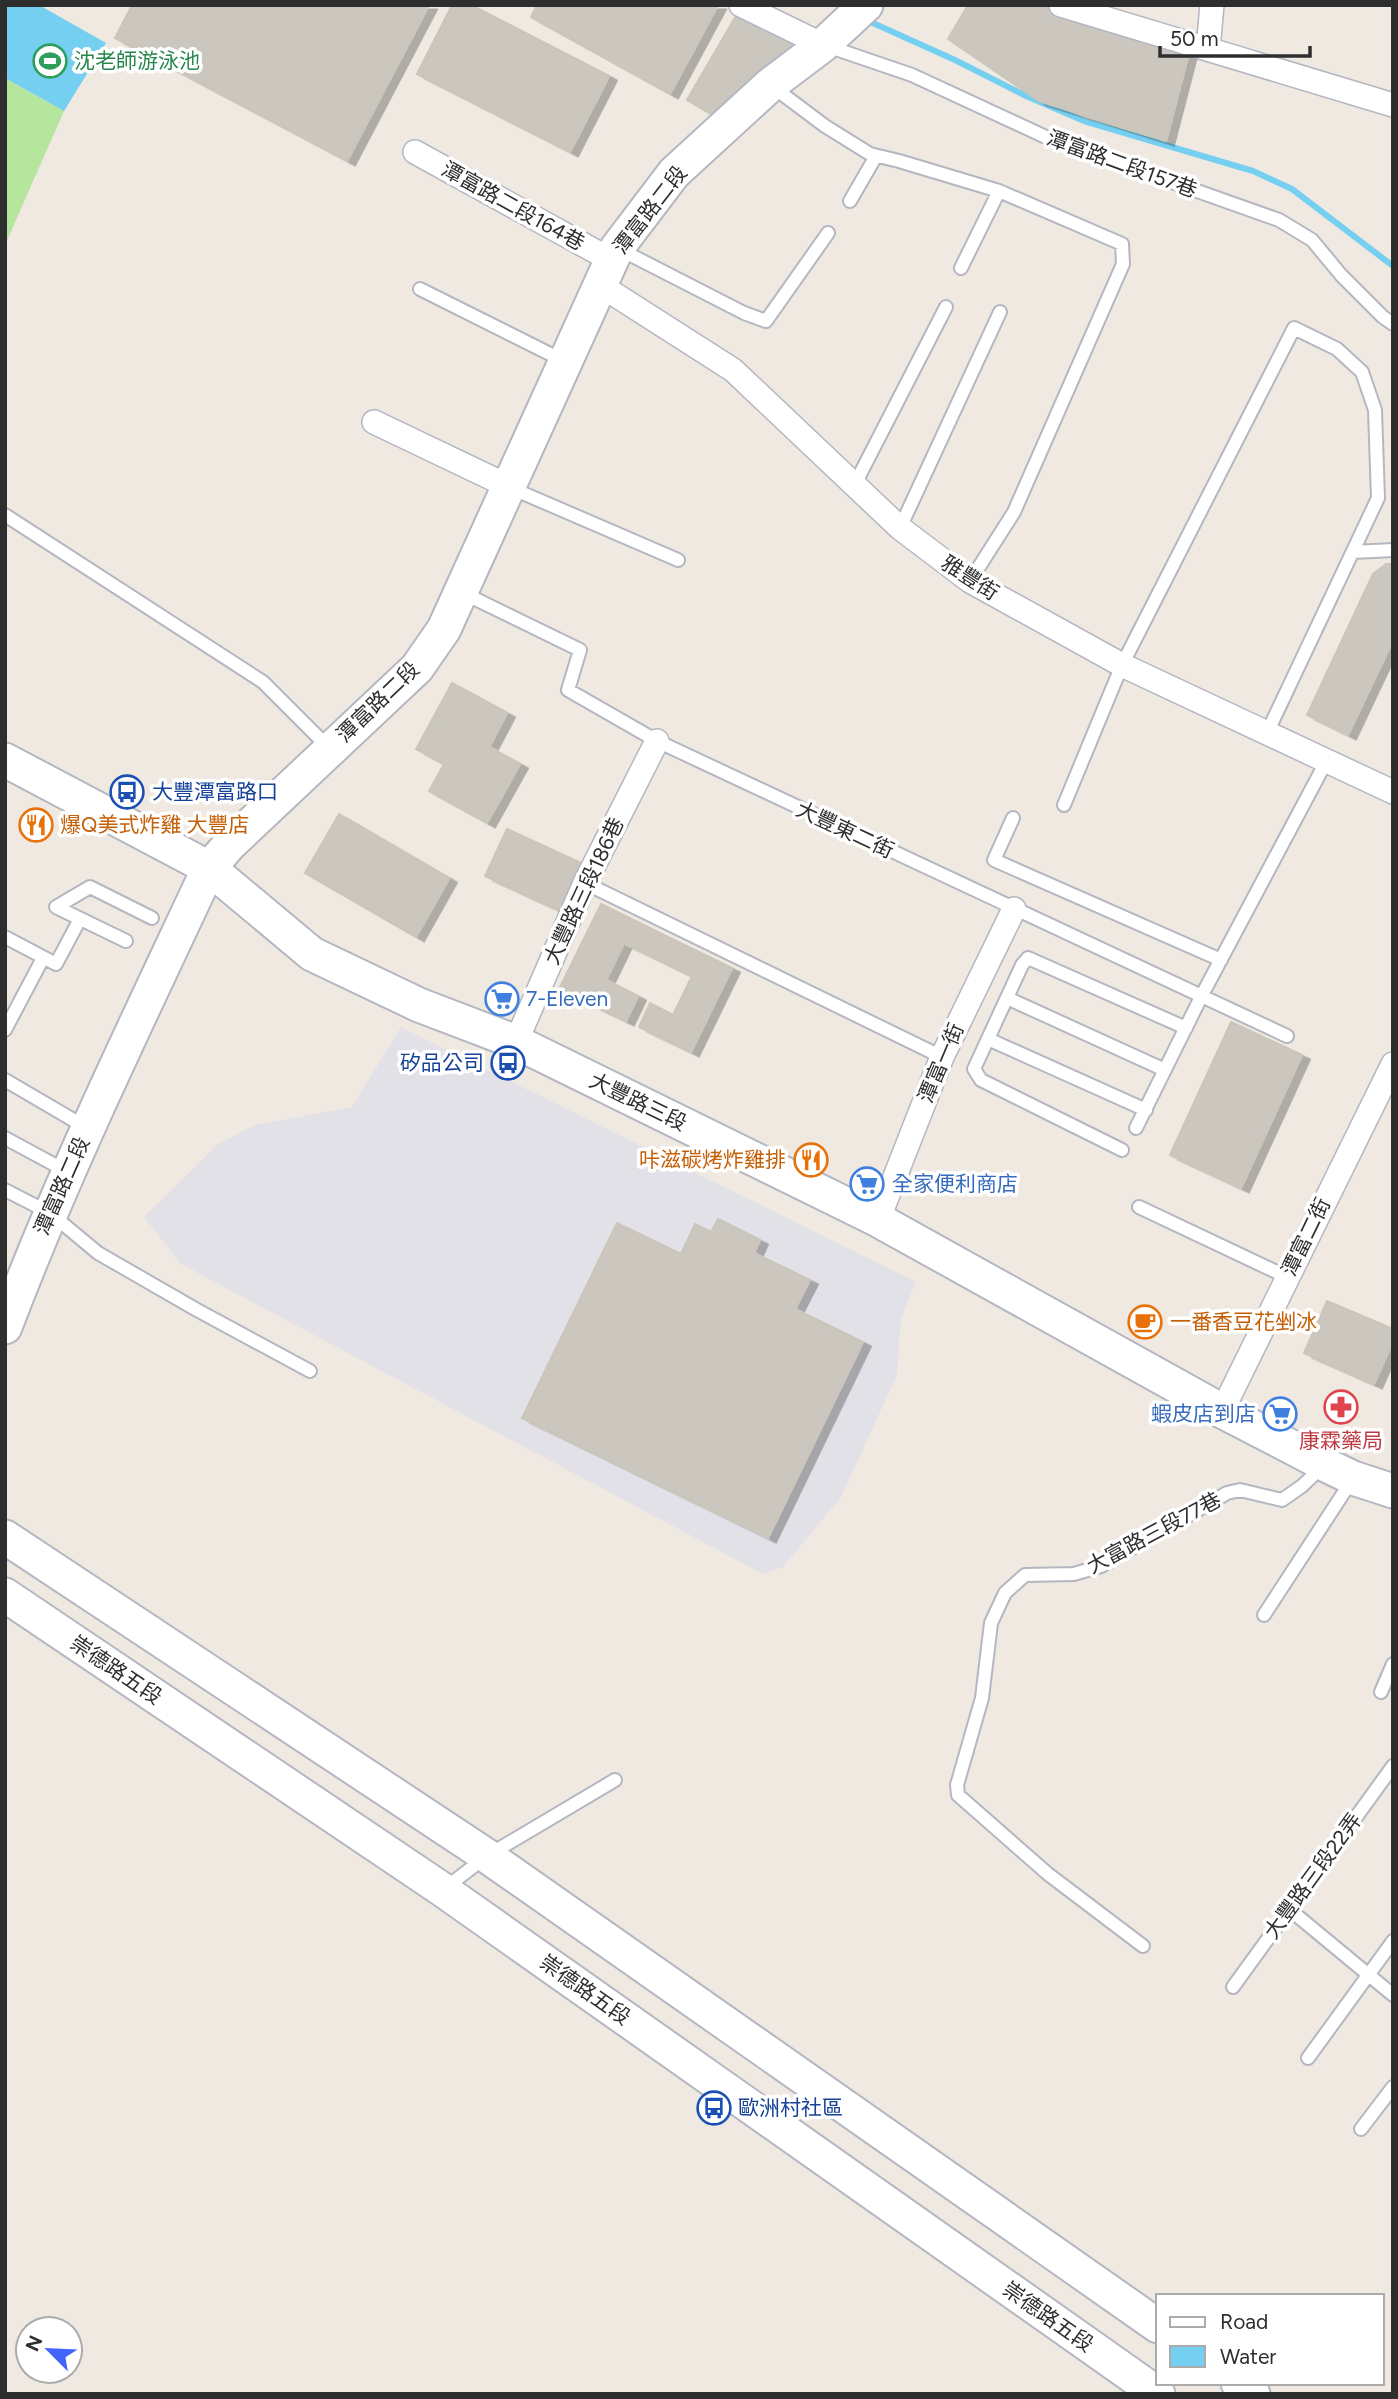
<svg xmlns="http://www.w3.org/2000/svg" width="1398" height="2399" font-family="Figtree,'Noto Sans TC',sans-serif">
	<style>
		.industrial { fill: #e3e1e8 }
		.green { fill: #b6e59e }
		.water { fill: #75cff0 }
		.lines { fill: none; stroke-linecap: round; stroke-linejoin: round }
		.stream { stroke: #75cff0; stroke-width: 6 }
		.building { fill: #cbc7bf; stroke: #cbc5ba; stroke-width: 2; filter: url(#shadow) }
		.lane-casing { stroke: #b4b7c1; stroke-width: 16 }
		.street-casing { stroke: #b4b7c1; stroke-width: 26 }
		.secondary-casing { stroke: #b4b7c1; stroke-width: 37 }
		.lane { stroke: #fff; stroke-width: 12 }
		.street { stroke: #fff; stroke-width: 23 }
		.secondary { stroke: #fff; stroke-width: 33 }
		.labels { text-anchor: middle; stroke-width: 7; stroke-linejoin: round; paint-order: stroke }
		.leisure-label { font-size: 21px; fill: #27864d; stroke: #fff; text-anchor: start }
		.street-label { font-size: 21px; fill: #2e2e2e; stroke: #fff }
		.transit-label { font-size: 21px; fill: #164399; stroke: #fff; text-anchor: start }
		.food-label { font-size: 21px; fill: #c56008; stroke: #fff; text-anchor: start }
		.shop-label { font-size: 21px; fill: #366cbe; stroke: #fff; text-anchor: start }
		.health-label { font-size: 21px; fill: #be3a42; stroke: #fff }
	</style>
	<defs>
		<filter id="shadow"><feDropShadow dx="8" dy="4.5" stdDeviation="0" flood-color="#0004"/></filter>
	</defs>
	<rect width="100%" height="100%" fill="#efe9e1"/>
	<path class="industrial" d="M401,1027L916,1282L901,1318L897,1375L841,1497L783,1567L763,1574L181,1264L144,1217L218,1144L255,1125L352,1107Z"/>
	<path class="green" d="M5,78L64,111L5,245Z"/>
	<path class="water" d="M5,5H39L106,43L64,111L5,78Z"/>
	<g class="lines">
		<path class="stream" d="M864,19L955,60L1026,96L1084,121L1253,171L1292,189L1393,266"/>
	</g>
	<path class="building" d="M132,5H429L347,161L115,38Z
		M452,5H471L609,76L570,152L417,74Z
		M537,5H718L670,94L531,17Z
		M968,5H1066L1192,41L1166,141L1039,101L948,39Z
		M737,14L801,49L727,123L687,100Z
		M1386,564H1393V640L1348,735L1307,715L1373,574Z
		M452,683L507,713L489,747L520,764L487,823L429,791L444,764L416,749Z
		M339,814L449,878L416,937L305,873Z
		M507,829L581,863L559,910L485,876Z
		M601,904L672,939L661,961L624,943L606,980L638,996L626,1021L559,989Z
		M672,939L732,968L691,1052L639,1027L650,1003L673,1015L692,976L661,961Z
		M1231,1022L1302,1055L1241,1188L1170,1155Z
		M718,1219L760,1240L754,1253L810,1280L795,1309L863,1342L768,1538L522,1418L617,1223L681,1254L695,1224L711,1232Z
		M1327,1301L1393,1329V1341L1374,1384L1304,1353Z"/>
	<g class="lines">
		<defs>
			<path id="lane" d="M827,46L912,75L1048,138L1279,220L1312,240L1341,275L1383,317L1393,324
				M773,87L825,126L870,154L899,161L999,191L1122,244L1123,264L1014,512L970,581
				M850,201L876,156
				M617,248L744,313L766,321L828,233
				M961,268L999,191
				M420,289L564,361
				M855,484L946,307
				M511,488L678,560
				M5,515L263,682L330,749
				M900,528L1000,312
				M1353,552L1393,550
				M461,592L580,650L568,690L657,741L1287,1036
				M1064,805L1122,665L1294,328L1337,349L1362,372L1375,410L1378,498L1267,733
				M1013,818L994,860L1221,960
				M585,883L942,1057
				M56,907L90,887L152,918
				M56,907L126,941
				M5,937L56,964L80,919
				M1007,998L1165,1070
				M5,1030L43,958
				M988,1039L1146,1110
				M5,1080L87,1128
				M1136,1128L1202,995L1327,760
				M5,1138L68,1172
				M1122,1150L981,1080L974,1069L1022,965L1028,958L1186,1028
				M5,1190L50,1213L98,1253L197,1310L310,1371
				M1139,1207L1287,1277
				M1264,1615L1352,1480
				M1381,1692L1393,1664
				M444,1889L487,1856L615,1780
				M1289,1909L1393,1995
				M1143,1946L1048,1874L958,1795L957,1785L982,1698L991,1623L1005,1593L1025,1575L1074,1574L1101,1566L1227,1493L1240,1490L1282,1500L1302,1486L1324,1465
				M1233,1987L1393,1766
				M1308,2058L1393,1941
				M1361,2129L1393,2087"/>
			<path id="street" d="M741,5L823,45
				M1061,5L1393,105
				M1208,49L1212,5
				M415,152L611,260
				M600,285L733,370L900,528L970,581L1122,665L1393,792
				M374,422L508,486
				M516,1042L585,883L657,741
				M878,1220L942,1057L1014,909
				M1222,1411L1393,1064"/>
			<path id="secondary" d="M5,760L209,868L312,954L419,1005L516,1042L878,1220L1222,1411L1324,1464L1353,1478L1393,1491
				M5,1327C64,1171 138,1020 209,868L230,844L417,668L444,629L617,248L674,173L770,85L823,45L866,5
				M5,1537L487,1856L1158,2326
				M5,1595L443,1890L1158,2394
				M1238,2383L1253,2394"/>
		</defs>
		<use href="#lane" class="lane-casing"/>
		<use href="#street" class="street-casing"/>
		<use href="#secondary" class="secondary-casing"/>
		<use href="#lane" class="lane"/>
		<use href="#street" class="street"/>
		<use href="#secondary" class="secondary"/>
	</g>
	<defs>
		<symbol id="stadium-ring" viewBox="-11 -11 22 22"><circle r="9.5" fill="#fff" stroke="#2e9e5b" stroke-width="1.5"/><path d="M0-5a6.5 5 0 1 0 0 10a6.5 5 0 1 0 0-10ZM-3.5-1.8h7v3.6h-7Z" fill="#2e9e5b"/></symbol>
		<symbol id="bus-ring" viewBox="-11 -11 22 22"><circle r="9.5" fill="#fff" stroke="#1a4fb4" stroke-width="1.5"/><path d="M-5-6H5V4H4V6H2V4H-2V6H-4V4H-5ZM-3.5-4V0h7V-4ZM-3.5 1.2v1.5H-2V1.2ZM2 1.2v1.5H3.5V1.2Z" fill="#1a4fb4"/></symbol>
		<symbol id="restaurant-ring" viewBox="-11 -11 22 22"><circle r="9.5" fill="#fff" stroke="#e8710a" stroke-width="1.5"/><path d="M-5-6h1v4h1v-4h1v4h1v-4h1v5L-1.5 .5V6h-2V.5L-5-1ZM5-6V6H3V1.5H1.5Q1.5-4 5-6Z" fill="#e8710a"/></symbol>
		<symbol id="supermarket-ring" viewBox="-11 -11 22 22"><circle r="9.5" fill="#fff" stroke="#3f7fe0" stroke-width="1.5"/><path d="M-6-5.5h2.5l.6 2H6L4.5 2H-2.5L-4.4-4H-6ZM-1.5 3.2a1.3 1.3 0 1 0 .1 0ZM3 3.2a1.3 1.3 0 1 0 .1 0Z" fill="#3f7fe0"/></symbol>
		<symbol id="cafe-ring" viewBox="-11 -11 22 22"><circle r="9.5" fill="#fff" stroke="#e8710a" stroke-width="1.5"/><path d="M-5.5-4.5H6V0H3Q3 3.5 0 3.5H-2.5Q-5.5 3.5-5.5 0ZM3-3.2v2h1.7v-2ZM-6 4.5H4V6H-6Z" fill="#e8710a"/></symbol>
		<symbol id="pharmacy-ring" viewBox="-11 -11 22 22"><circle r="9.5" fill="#fff" stroke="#e0444e" stroke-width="1.5"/><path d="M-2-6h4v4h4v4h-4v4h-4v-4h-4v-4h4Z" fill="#e0444e"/></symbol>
	</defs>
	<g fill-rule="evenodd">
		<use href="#stadium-ring" x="31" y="42" width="38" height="38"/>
		<use href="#bus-ring" x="108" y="773" width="38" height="38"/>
		<use href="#restaurant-ring" x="17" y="806" width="38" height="38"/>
		<use href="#supermarket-ring" x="483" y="980" width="38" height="38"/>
		<use href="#bus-ring" x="489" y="1044" width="38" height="38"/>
		<use href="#restaurant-ring" x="792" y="1141" width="38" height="38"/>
		<use href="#supermarket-ring" x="848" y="1165" width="38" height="38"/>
		<use href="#cafe-ring" x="1126" y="1303" width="38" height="38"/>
		<use href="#pharmacy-ring" x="1322" y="1388" width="38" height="38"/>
		<use href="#supermarket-ring" x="1261" y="1395" width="38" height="38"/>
		<use href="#bus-ring" x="695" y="2089" width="38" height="38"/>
	</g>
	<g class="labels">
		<g class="leisure-label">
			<text x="74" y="68">沈老師游泳池</text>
		</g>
		<g class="street-label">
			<text transform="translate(1122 164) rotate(20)" y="7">潭富路二段157巷</text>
			<text transform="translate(513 206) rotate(29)" y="7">潭富路二段164巷</text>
			<text transform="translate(650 210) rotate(-52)" y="7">潭富路二段</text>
			<text transform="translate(970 578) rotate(33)" y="7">雅豐街</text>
			<text transform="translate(378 702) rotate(-44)" y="7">潭富路二段</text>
			<text transform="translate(845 830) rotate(25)" y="7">大豐東二街</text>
			<text transform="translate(584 891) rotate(-65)" y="7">大豐路三段186巷</text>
			<text transform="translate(941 1063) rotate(-67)" y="7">潭富一街</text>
			<text transform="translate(638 1102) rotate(26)" y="7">大豐路三段</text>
			<text transform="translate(62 1186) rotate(-66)" y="7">潭富路二段</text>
			<text transform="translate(1306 1237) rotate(-64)" y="7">潭富二街</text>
			<text transform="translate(1154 1533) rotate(-28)" y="7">大富路三段77巷</text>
			<text transform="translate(116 1670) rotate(34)" y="7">崇德路五段</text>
			<text transform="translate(1313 1876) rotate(-54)" y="7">大豐路三段22弄</text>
			<text transform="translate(585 1990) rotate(35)" y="7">崇德路五段</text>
			<text transform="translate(1048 2317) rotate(35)" y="7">崇德路五段</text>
		</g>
		<g class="transit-label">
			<text x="152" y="799">大豐潭富路口</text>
			<text x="484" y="1070" text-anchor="end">矽品公司</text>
			<text x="738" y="2115">歐洲村社區</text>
		</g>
		<g class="food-label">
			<text x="60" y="832">爆Q美式炸雞 大豐店</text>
			<text x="786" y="1167" text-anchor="end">咔滋碳烤炸雞排</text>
			<text x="1170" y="1329">一番香豆花剉冰</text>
		</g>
		<g class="shop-label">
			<text x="526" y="1006">7-Eleven</text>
			<text x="892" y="1191">全家便利商店</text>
			<text x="1256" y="1421" text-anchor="end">蝦皮店到店</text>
		</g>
		<g class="health-label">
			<text x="1341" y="1448">康霖藥局</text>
		</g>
	</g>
	<rect width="1398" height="2399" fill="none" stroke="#2e2e2e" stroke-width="14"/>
	<rect x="1156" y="2294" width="228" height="91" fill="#ffffff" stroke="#ababab" stroke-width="2"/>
	<rect x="1170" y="2317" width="35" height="10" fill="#ffffff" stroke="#ababab" stroke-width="2"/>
	<text x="1220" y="2329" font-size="21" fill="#2e2e2e">Road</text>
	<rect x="1170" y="2346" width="35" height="21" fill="#75cff0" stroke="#ababab" stroke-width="2"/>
	<text x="1220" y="2364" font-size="21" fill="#2e2e2e">Water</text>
	<g transform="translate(49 2350) rotate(294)"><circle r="33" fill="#ffffff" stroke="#ababab" stroke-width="2"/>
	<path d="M0-5L12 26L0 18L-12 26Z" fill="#4264fb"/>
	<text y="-10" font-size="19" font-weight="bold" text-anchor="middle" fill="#2e2e2e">N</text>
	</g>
	<path d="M1160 46v10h150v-10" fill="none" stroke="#2e2e2e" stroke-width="3.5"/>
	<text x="1170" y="46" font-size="21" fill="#2e2e2e" stroke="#ffffff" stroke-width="5" paint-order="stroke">50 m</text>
</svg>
